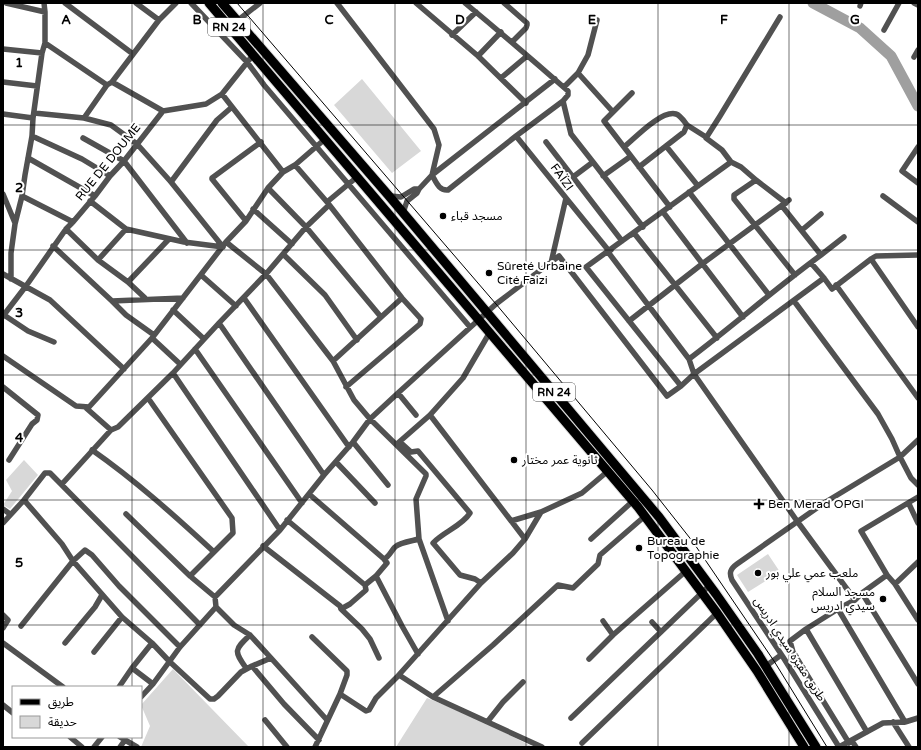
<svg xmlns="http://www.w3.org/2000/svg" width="921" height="750" font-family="'Varela Round','Noto Sans Arabic',sans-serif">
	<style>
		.green { fill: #d8d8d8 }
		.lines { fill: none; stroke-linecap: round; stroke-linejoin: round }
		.river { stroke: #9f9f9f; stroke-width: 11 }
		.primary-casing { stroke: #dbdbdb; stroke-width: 11 }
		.minor { stroke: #515151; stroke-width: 5.5 }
		.primary { stroke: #000; stroke-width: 9 }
		.tram { stroke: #000; stroke-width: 1 }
		.grid { fill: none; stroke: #000; stroke-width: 1; stroke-opacity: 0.55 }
		.poi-dot { fill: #000; stroke: #fff; stroke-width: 1.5 }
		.labels { text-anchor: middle; stroke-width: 4; stroke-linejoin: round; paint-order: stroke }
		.shield { fill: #fff; stroke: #4c4c4c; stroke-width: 1 }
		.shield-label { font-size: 11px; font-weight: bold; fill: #000 }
		.street-label { font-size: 12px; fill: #000; stroke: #fff }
		.poi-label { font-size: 12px; fill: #000; stroke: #fff; text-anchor: start }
		.grid-label { font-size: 13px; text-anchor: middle; font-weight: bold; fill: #000; stroke: #fff; stroke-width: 4; stroke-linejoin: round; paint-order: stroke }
	</style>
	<rect width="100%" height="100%" fill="#fff"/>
	<path class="green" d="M362,79L421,151L392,173L334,105Z
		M24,460L38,475L10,509L3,505L12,491L6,480Z
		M768,554L780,572L748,592L737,575Z
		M173,669L249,747H141L150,726L141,705Z
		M427,698L472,716L533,747H396Z"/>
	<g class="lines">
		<path class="river" d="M813,3L860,28L891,56L918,106"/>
		<defs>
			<path id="primary" d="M209,3L638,507L717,613L757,671L804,747
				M222,3L389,196L659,517L716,594L758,654L816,747"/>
		</defs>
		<use href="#primary" class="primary-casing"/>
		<path class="minor" d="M6,3L45,12
			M65,3L133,54
			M136,3L159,20
			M191,3L247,62L264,85L470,327
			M337,3L434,129L439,145L432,175C436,182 439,191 448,190L516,136L563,101L568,95V91C534,61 500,32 465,3
			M416,3L478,56L526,103
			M504,3L527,23V25L526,28L512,42
			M914,3L918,5
			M860,6L861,3
			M780,17L720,116L706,138L722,150L731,162L741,167L756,180L734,195V199L795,275
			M237,21L260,3
			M884,30L899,3
			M452,35L476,12
			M45,43L107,85
			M3,49L42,53
			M478,56L501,32
			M914,57L918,50
			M578,73L613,112
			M501,78L527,56
			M3,82L37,86
			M112,82L163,111
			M564,87L578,73L588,55L597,20
			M632,93L604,121L670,207
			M222,94L283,172
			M563,101L571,134L593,162L573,177
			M34,113L84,118L111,125L137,144L171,182L223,247
			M3,114L33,118
			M84,118L107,85L112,82L159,20L176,3
			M687,125L706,137
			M32,136L82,159L110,176
			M516,136L566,198L551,263
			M83,138L124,161L187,243
			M546,142L622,241
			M666,146L698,186
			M624,147C635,138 661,110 676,114C680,115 684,121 687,125L684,132L639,167
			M918,147L902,171L918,183
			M28,158L95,196
			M593,162L643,227
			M295,165L327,202L402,298L421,319L420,324L346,387
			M603,176L631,156
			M756,180L786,203
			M171,182L217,120L232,107
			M268,188L306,227L381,317
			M689,192L769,295
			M3,194L15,223
			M22,196L73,222
			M390,196L401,197L414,189H419
			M883,196L918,222
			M566,198L609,251
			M90,201L126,229L184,242L223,247
			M327,202L357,177
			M782,206L821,255C776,288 734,325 689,359L694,374L824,278L811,263
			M253,209L292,244
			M663,212L743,317
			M403,213L407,201L417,193L419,189L432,175L555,79
			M246,221L212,179V178L261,142
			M66,229L98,260L128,282L145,298
			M802,230L821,214
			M631,235L634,233L717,338
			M226,242L266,274L333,361L354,400L370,419L426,474V476L416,499L419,539L448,621
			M53,246L112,301L126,315L154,335
			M611,250L608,252L689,359
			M283,254L325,295L357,340
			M821,255L844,237
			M918,255L876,256L871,259L918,327
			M98,260L126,229
			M3,274L50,300L124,369
			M201,275L236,306
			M824,278L832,289L871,259
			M11,279V253L15,224L22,196L25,175L32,136L33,118L42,53L45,43V12L44,3
			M128,282L169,239
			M836,285L918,398
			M244,298L349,447
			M112,301L183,298
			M794,301L878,414L892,439L900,457L911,478L918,485
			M173,310L204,339
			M4,315L28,331L54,342
			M3,316L26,286L66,229L73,222L95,196L110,176L124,161L163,111L206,104L222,94L253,55
			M629,321L702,264L789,200
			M219,323L324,475
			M152,338L180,364
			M195,349L302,503
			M3,356L76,406L89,407L152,338L226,242L246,221L268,188L283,172L295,165L325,139
			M333,361L402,298
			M173,373L280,530
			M681,386L586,267L731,162
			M3,387L38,415L37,420L32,424L9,460
			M148,398L232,518L233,533L190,576L215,597L216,607L180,647L153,684
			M85,407L111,430L118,427L173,373L219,323L266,274L306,227L329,205
			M416,415L398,393L496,304L559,256L667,396L681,386L694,374L797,521L855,600L862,593L887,575L895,584L918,620
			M430,415L525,539
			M353,442L388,485
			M400,442L411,452L418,451L470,513C462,526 443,532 433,543L460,575L475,579L481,583
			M398,443L430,415L463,378L490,332
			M92,450C135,480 175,516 214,552
			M336,462L375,503
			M62,484L111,430
			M309,494L384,559C389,557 391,551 395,547C401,542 412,541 419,539
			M24,500L45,473H50L200,625
			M909,504L918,523
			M3,509L10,514
			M126,514L190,576
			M511,521L541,512
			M3,523L24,500L62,544L73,561L122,617L152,643L170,662L210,699H214L218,696L241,672L252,666L284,704L319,740
			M591,539L633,501
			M263,546L340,606L341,609L350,604L366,590L365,585L287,520
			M887,575L861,531L918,497
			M376,576L402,626L418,654
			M895,584L918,562
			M365,585L376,576L387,563L384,559
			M862,593L918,684
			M215,597L280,530L324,475L353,442L370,419L398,393
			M855,600L838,609L905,722
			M216,607L234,625L250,635L271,658
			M341,609L362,629L370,639L379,658
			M838,609L806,629L790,641L793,652L849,743
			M3,615L8,620L3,628
			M603,621L613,635
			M652,622L661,632
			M21,626L73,561L85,550L92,555L119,586L180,647
			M806,629L867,732
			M312,637L347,671V675L340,694
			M3,643L63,687
			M65,643L95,607L102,595
			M94,652L122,617
			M589,659L613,635L686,571
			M252,666L271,658L327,720
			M766,666L781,655
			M132,668L153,684L141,697
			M246,668C234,651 234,650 250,635
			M399,675L433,697L542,747
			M119,687L132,668L152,643
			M433,697L493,645L558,585L573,588L598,564L600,555L645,516
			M3,705L13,713
			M571,718L710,585
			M265,720L287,747
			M488,721L503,702L523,682
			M893,722L909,747
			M70,737L82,747
			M125,740L137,747
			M852,741L856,747
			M582,743L717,613
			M94,747L102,737
			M120,747L125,740L120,737
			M315,747L340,694L366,711L369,710L376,698L397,677L481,583L513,553L525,539L541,512L582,493L608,471
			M839,747L783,657L732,580C729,573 730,569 737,564L824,503L900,457L918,440
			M839,747L883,723L905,722L918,718"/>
		<use href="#primary" class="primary"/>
		<path class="tram" d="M237,3L496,304L652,490L693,542L774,661L827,747"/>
	</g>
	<path class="grid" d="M132,3V687M263,3V747M395,3V747M526,3V747M658,3V747M789,3V747M3,125H918M3,250H918M3,375H918M3,500H918M3,625H918M132,737V747"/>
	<g class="poi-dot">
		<circle cx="443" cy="216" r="4"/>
		<circle cx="489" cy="273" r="4"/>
		<circle cx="514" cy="460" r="4"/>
		<path d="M757 498h4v4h4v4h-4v4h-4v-4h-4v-4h4z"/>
		<circle cx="639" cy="548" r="4"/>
		<circle cx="758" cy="573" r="4"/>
		<circle cx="883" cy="599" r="4"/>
	</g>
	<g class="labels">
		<g class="shield">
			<rect x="208" y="18" width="42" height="18" rx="3"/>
			<rect x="533" y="383" width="42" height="18" rx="3"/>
		</g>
		<g class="shield-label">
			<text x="229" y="31">RN 24</text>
			<text x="554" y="396">RN 24</text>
		</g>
		<g class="street-label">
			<text transform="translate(108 162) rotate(-51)" y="4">RUE DE DOUME</text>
			<text transform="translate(562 177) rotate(54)" y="4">FAÏZI</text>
			<text transform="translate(790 649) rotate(57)" y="4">طريق مقبرة سيدي ادريس</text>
		</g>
		<g class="poi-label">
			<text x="451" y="220">مسجد قباء</text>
			<text x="497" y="270">Sûreté Urbaine<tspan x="497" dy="14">Cité Faizi</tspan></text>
			<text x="522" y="464">ثانوية عمر مختار</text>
			<text x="768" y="508">Ben Merad OPGI</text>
			<text x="647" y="545">Bureau de<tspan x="647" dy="14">Topographie</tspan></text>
			<text x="766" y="577">ملعب عمي علي بور</text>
			<text x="875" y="596" text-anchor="end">مسجد السلام<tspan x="875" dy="14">سيدي ادريس</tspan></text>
		</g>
	</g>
	<g class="grid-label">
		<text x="66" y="24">A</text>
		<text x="197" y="24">B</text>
		<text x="329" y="24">C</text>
		<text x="460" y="24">D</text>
		<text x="592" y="24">E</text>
		<text x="724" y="24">F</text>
		<text x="855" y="24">G</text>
		<text x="19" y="67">1</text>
		<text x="19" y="192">2</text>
		<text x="19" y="317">3</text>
		<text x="19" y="442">4</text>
		<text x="19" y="567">5</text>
	</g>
	<rect width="921" height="750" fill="none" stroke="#000000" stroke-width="8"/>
	<rect x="12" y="686" width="130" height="52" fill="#ffffff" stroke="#999999"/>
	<rect x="20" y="699" width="20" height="6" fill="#000000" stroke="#999999"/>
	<text x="48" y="706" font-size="12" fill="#000000">طريق</text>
	<rect x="20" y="716" width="20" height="12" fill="#d8d8d8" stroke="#999999"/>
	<text x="48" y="726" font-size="12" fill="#000000">حديقة</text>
</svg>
